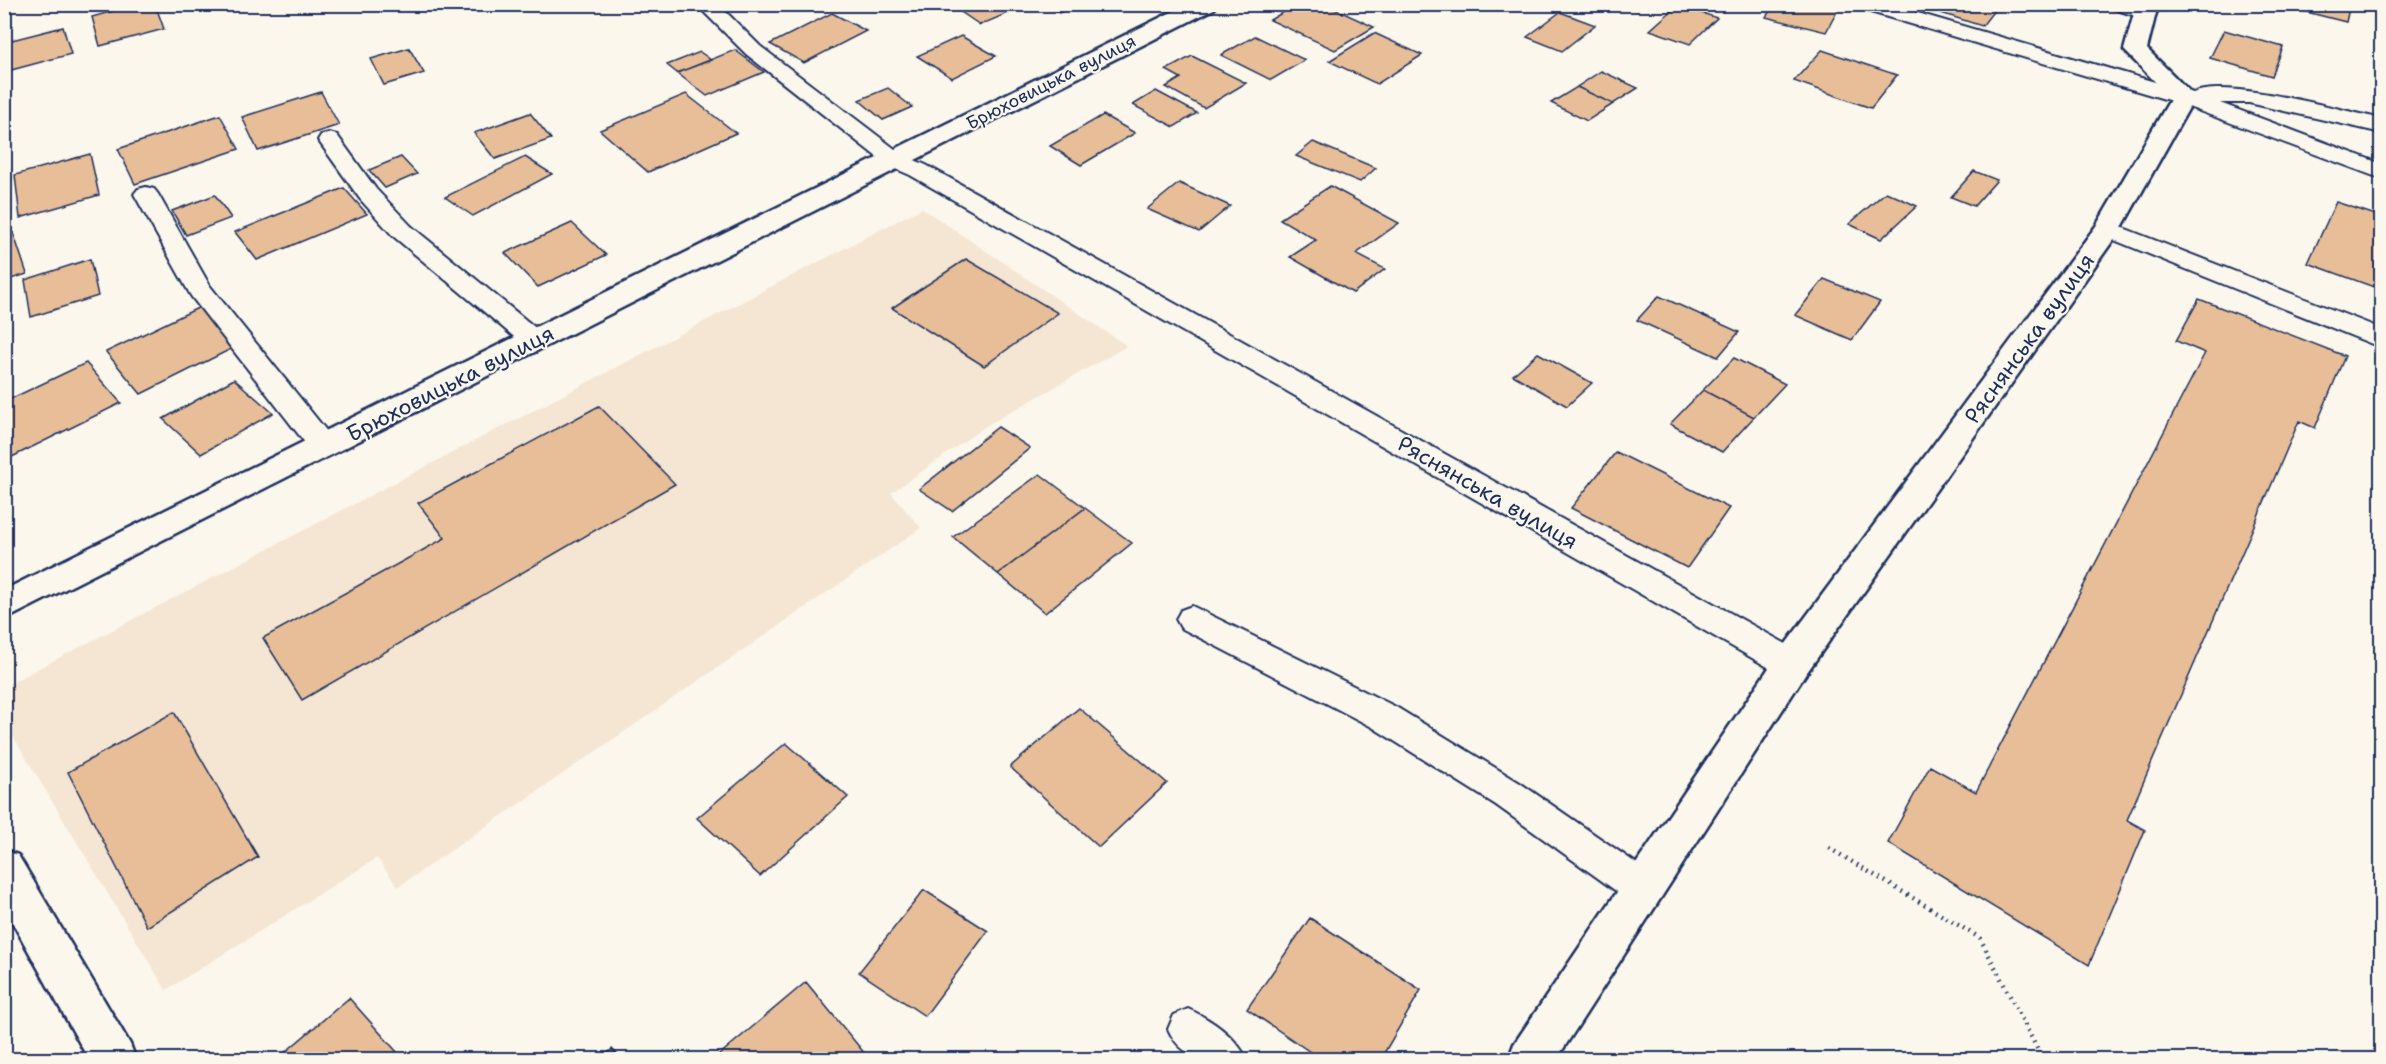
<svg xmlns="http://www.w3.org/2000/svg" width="2386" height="1064" font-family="'Shantell Sans',sans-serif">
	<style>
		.built { fill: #f5e6d3 }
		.building { fill: #e8be98; stroke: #1b2f5e; stroke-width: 1.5 }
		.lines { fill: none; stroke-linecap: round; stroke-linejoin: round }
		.service-casing { stroke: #1b2f5e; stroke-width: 4 }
		.minor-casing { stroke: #1b2f5e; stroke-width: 5 }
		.secondary-casing { stroke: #1b2f5e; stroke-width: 5 }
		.path { stroke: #1b2f5e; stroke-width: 4.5; stroke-dasharray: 1.5 5; stroke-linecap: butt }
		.service { fill: #fbf7ec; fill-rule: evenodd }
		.minor { fill: #fbf7ec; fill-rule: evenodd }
		.secondary { fill: #fbf7ec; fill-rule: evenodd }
		.labels { text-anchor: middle; stroke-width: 4.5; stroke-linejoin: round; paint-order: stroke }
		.far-street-label { font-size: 18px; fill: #1b2f5e; stroke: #fbf7ec }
		.street-label { font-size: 22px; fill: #1b2f5e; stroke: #fbf7ec }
	</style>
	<rect width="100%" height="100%" fill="#fbf7ec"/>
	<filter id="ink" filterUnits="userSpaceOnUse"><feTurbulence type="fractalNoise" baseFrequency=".0167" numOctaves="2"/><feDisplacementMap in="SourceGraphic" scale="12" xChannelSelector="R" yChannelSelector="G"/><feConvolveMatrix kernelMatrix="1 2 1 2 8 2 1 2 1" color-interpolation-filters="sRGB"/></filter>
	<g filter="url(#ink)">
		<path class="built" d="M922,208L1127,346L986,426L891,493L921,528L398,887L377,858L166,990L5,723V686Z"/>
		<path class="building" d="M138,4H155L164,29L100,46L92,17Z
			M949,4H1026L1027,5L980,25Z
			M1045,4H1078L1059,13Z
			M1297,4H1324L1374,27L1335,50L1270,20Z
			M1774,4H1841L1826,32L1766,17Z
			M1927,4H1999L1982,26L1925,8Z
			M2275,4H2350L2346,22Z
			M1678,5L1717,18L1690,44L1650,30Z
			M1560,12L1595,25L1562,51L1527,37Z
			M832,13L866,31L804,63L770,44Z
			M63,27L71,54L4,72V42Z
			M2224,30L2283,47L2272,76L2210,58Z
			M1374,33L1422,55L1377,84L1329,61Z
			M961,36L996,56L952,78L917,56Z
			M1255,36L1305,60L1271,80L1221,55Z
			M409,48L424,73L384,85L371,59Z
			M735,50L764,72L707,96L677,73Z
			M1822,50L1897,75L1871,108L1794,81Z
			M700,52L711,60L677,73L667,65Z
			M1192,56L1246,83L1204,108L1166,87L1181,78L1166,70Z
			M1601,71L1638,88L1613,104L1577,87Z
			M1577,87L1613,104L1587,121L1551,103Z
			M888,88L912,107L883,120L859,100Z
			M1156,91L1197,113L1174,127L1133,105Z
			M321,92L339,125L258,151L242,117Z
			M686,94L736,133L648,172L600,130Z
			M530,113L551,139L495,159L474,133Z
			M220,115L239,149L135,184L118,149Z
			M1103,115L1135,133L1081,165L1050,146Z
			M1313,142L1376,168L1360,182L1296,156Z
			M90,154L99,195L20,218L15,175Z
			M401,157L417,174L385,188L369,170Z
			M525,157L552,174L473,216L445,197Z
			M1974,171L1997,180L1974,206L1951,197Z
			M1179,183L1230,206L1199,232L1147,209Z
			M1330,186L1399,223L1356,254L1385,269L1353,293L1290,257L1316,240L1280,219Z
			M344,188L367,214L257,260L235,232Z
			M1886,192L1917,206L1881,239L1849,224Z
			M215,195L231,218L186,235L172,211Z
			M2336,202L2382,217V290L2308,263Z
			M572,223L606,255L538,287L505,253Z
			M13,232L27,274L4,281V235Z
			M90,259L98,296L31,317L25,280Z
			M966,259L1058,313L984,366L892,308Z
			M1824,279L1880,302L1852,340L1795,315Z
			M1659,296L1739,332L1718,357L1637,320Z
			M2199,299L2345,356L2315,428L2299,421L2127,820L2145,830L2089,965L1888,843L1930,766L1976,792L2205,353L2176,341Z
			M202,306L239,345L141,394L106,352Z
			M1538,353L1592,383L1567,406L1513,375Z
			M1734,358L1785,384L1754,417L1703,390Z
			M86,363L121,403L10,458L4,451V402Z
			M234,379L273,413L201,454L163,419Z
			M1703,390L1754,417L1722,452L1670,424Z
			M599,406L675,484L302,700L263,638L445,538L418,503Z
			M998,427L1030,448L952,511L919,489Z
			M1616,452L1729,508L1687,568L1571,508Z
			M1040,474L1085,508L998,574L953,537Z
			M1085,508L1132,543L1045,613L998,574Z
			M1079,708L1167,783L1099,847L1010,767Z
			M174,712L258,857L147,927L68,772Z
			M786,743L848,797L760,876L697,818Z
			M924,890L988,931L925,1016L859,972Z
			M1310,918L1421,990L1380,1060H1322L1247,1009Z
			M806,982L870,1060H713Z
			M349,998L397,1052L388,1060H276Z
			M612,1049L623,1060H601Z"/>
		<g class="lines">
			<defs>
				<path id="service" d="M696,4H718L760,46L903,155L926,165L1804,654L1808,664L1804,674L1792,678L1780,674L910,175L887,165L746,54Z
					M1854,4H1887L2193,93C2229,78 2340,110 2382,119V133L2249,103H2220L2382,164V179L2175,102L1857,8Z
					M2108,4C2122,4 2146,0 2155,13L2152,17L2145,19L2111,8Z
					M329,133L337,135L376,189L411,226L543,334L547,340L543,346L534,349L525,346L393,236L360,199L318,140L321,135Z
					M146,187L154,189L158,194L210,286L333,439L337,446L333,453L323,456L313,453L191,296L134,194L138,189Z
					M2108,222L2382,329V348L2099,234L2096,229L2099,224Z
					M1192,606L1396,707L1520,783L1656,877L1661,889L1656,901L1643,906L1630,901L1496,805L1372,727L1181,628L1176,619L1181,610Z
					M1188,1009C1211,1019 1237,1037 1247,1060C1212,1060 1184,1064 1168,1029L1174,1015Z"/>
				<path id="minor" d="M2140,4H2162L2156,13L2147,49L2195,97L2121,229L1805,675L1556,1060H1508L1514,1044L1779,653L2096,226L2171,98L2124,50L2134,13Z
					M4,850L18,855L130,1044L136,1060H89L4,907Z"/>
				<path id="secondary" d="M1188,4H1217L1214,9L4,620V590Z"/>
			</defs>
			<use href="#service" class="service-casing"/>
			<use href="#minor" class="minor-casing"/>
			<use href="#secondary" class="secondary-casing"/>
			<path class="path" d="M1829,848L1980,938L2043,1060"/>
			<use href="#service" class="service"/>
			<use href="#minor" class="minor"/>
			<use href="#secondary" class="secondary"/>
		</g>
	</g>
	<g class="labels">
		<g class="far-street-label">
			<text transform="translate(1051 82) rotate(-27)" y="6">Брюховицька вулиця</text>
		</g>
		<g class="street-label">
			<text transform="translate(2029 338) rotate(-54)" y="8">Ряснянська вулиця</text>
			<text transform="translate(450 383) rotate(-27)" y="8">Брюховицька вулиця</text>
			<text transform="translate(1488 492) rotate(30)" y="8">Ряснянська вулиця</text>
		</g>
	</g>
	<rect width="2386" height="1064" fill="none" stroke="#fbf7ec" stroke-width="24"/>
	<rect x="12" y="12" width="2362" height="1040" fill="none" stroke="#1b2f5e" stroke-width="2" filter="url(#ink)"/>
</svg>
